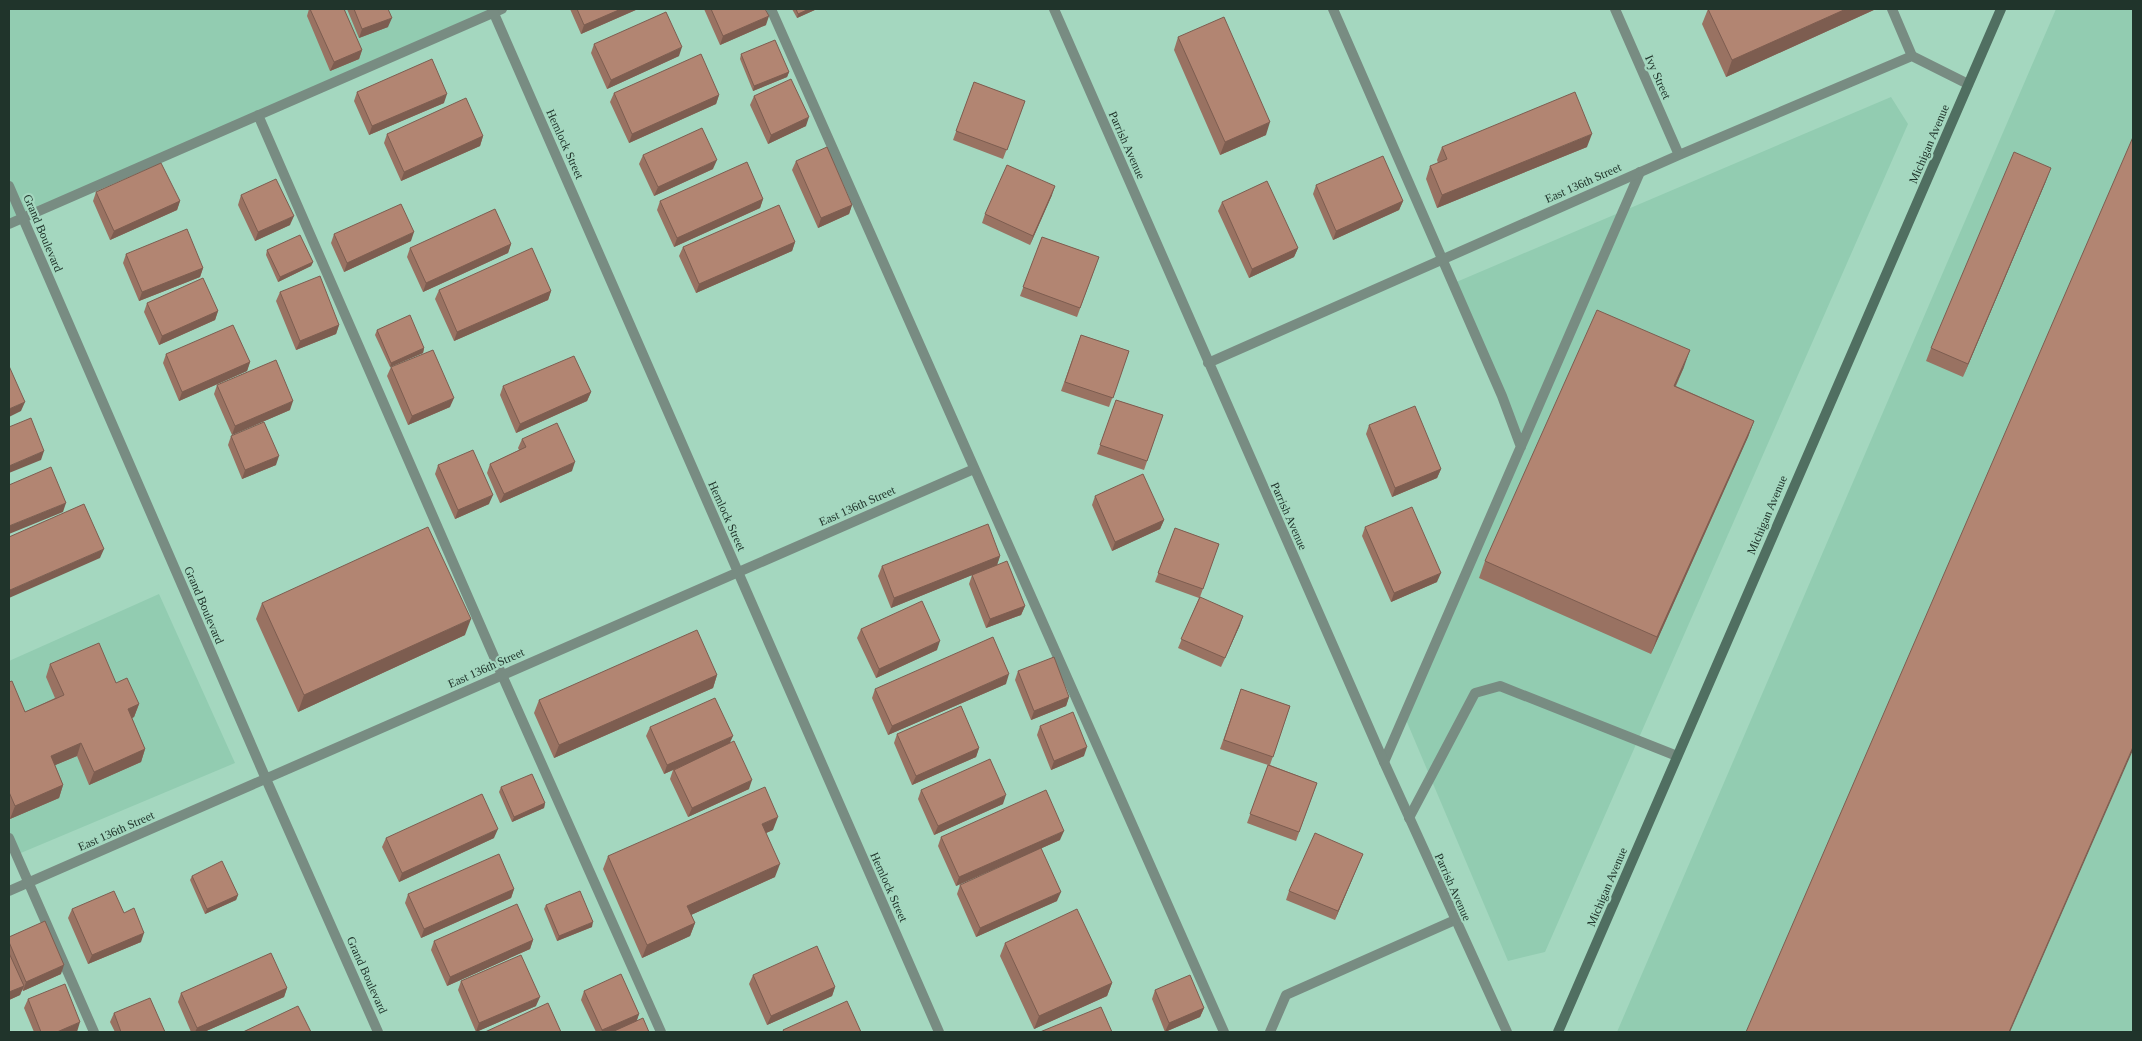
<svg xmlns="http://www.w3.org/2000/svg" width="2142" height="1041" font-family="'Times New Roman',serif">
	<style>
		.built { fill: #92ccb1 }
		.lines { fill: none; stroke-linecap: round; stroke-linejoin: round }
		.lane { stroke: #788c82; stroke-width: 10 }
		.street { stroke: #788c82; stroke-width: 10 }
		.secondary { stroke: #506f61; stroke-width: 10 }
		.wall { fill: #997262 }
		.shaded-wall { fill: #7d5d50 }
		.building { fill: #b28572; stroke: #7d5d50 }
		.labels { text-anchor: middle; stroke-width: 4.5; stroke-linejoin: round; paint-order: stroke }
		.street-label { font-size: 12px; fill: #20342b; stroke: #a4d7bf }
	</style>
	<rect width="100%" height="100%" fill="#a4d7bf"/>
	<path class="built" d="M9,9H501L9,224Z
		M2056,9H2133V1032H1617Z
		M1891,97L1908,124L1545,952L1508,961L1404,715L1521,447L1454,283Z
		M159,594L235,763L16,855L9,838V661Z"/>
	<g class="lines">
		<path class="lane" d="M771,9L1224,1032
			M1333,9L1502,396L1521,447
			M1892,9L1912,56
			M258,115L502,675L661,1032
			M9,224L502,9
			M1384,762L1640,172
			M1409,818L1475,693L1500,686L1677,756
			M9,838L94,1032
			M1270,1032L1286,995L1455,920"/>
		<path class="street" d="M492,9L939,1032
			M1054,9L1384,762L1507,1032
			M1615,9L1679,155
			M9,186L266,779L378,1032
			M1208,363L1679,155L1912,56L1968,84
			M9,891L974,469"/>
		<path class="secondary" d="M1558,1032L2001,9"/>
	</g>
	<path class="wall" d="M309,9H344L362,50L359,59L330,71L307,16Z
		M347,9H388V27L359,38Z
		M570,9H638L581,34Z
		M704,9H765L766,25L720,45Z
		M792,9H817L797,18Z
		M1708,9H1876L1726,77L1702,24Z
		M1178,37L1266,135L1220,155L1174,50Z
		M594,44L679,56L607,89L591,53Z
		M741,54L789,72L787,77L753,91L740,59Z
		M974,82L1025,101L1003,159L953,140Z
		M357,92L444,103L369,135L354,101Z
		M614,93L719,95L716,104L629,143L610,102Z
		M754,96L806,126L768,144L750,105Z
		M387,134L483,136L480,146L401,181L384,143Z
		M1442,147H1587L1437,208L1426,179L1430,166L1438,163L1437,160Z
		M643,155L713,169L654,196L639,164Z
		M796,161L852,205L849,214L818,228L792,170Z
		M2046,181L1963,377L1926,361L1931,348Z
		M1316,185L1403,201L1399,210L1333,240L1313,194Z
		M96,192L180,201L177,210L110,240L93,201Z
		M241,195L290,225L255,241L238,205Z
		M1052,195L1030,245L982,223L985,214Z
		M763,199L760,208L674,247L657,210L660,201Z
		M1222,202L1298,248L1294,257L1249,278L1218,211Z
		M334,234L411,241L344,272L331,243Z
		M1042,237L1099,257L1077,317L1020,296Z
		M795,242L792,251L696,293L679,256L683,247Z
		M511,244L508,253L423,292L407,257L410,248Z
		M267,250L313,262L311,266L278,282L266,255Z
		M126,254L203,268L200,277L139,301L123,263Z
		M439,290L551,291L548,300L454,341L435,299Z
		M280,292L339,325L336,334L296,350L276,301Z
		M147,303L218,311L215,320L159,345L144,312Z
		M377,330L424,348L423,353L390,367L375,335Z
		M1081,335L1129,351L1109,407L1061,391Z
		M166,354L250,362L247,371L179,401L163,363Z
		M391,367L450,407L408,425L387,376Z
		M1684,367L1676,386L1754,421L1748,437L1651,654L1479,578L1485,561Z
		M217,385L290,410L232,435L214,394Z
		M503,386L591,392L587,401L516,433L500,395Z
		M1116,400L1163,415L1144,470L1097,454Z
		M1369,425L1441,469L1437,478L1392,497L1366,434Z
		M231,436L276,465L242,479L228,445Z
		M522,439L572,471L500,503L487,473L490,464L519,450L518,448Z
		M438,465L489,504L455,519L435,474Z
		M1095,496L1164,520L1160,529L1112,551L1092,505Z
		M1365,527L1437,582L1391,602L1362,536Z
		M1175,528L1219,544L1200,597L1240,625L1221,667L1178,648L1199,598L1155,582Z
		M1000,556L997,565L1025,606L1021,615L986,628L969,584L972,575L891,608L878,576L882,566Z
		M262,603L465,635L298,712L256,619Z
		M861,629L937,650L876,678L857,638Z
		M50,664L116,683L139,704L134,717L132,718L145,749L141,762L89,785L77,756L55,765L63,785L59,798L10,819L9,815V682L25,712L55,698L46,677Z
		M1018,671L1069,697L1066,706L1031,720L1015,680Z
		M717,675L713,688L554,758L534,713L539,700Z
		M1006,684L888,735L872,698L875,689Z
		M1241,689L1290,706L1270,765L1317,783L1296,841L1247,823L1268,765L1220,749Z
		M1040,726L1084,756L1051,770L1037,735Z
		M650,727L730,743L749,789L688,817L670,779L673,770L664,774L646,736Z
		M897,734L979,748L976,757L912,785L894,743Z
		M501,787L545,803L544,808L512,822L499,792Z
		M921,790L1003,804L934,835L918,799Z
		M773,830L766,833L775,877L691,915L695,923L690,936L642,958L603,869L608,856Z
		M941,837L1060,840L956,886L938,846Z
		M386,838H494L399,882L382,847Z
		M1363,854L1335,920L1286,900L1289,891Z
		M192,876L238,895L236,900L205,914L190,880Z
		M960,885L1057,901L976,937L957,894Z
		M514,889L511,898L421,938L405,903L408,894Z
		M546,905L592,927L557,941L544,909Z
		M72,909L124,913L141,942L88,964L68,918Z
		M9,937L61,974L23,991L22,989L20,995L9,1000Z
		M533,940L530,949L447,986L431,950L434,941Z
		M1005,943L1112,983L1107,996L1034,1029L1000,956Z
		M753,975L835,987L832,996L767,1025L749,984Z
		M461,981L536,1006L476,1032L458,990Z
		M287,988L284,997L204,1032H191L178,1002L181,993Z
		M1155,990L1204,1008L1200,1017L1165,1032L1152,999Z
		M584,991L639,1014L636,1022L649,1032H596L581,1000Z
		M28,999L77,1032H34L24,1008Z
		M114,1013L165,1032H115L110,1022Z"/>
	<path class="shaded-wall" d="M621,9H638L581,34L584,25Z
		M809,9H817L797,18L798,14Z
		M1846,9H1876L1726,77L1732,60Z
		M769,16L766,25L720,45L723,36Z
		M392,18L388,27L359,38L362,29Z
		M682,47L679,56L607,89L611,80Z
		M362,50L359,59L330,71L334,62Z
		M789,72L787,77L753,91L754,86Z
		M447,94L444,103L369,135L372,126Z
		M719,95L716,104L629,143L632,134Z
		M809,117L806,126L768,144L771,135Z
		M1270,122L1266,135L1220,155L1225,142Z
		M1592,134L1587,147L1437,208L1442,195Z
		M483,136L480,146L401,181L404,172Z
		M717,160L713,169L654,196L658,187Z
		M2051,168L2046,181L1963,377L1968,364Z
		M1055,186L1052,195L1030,245L1033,236Z
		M763,199L760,208L674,247L677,238Z
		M180,201L177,210L110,240L114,231Z
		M1403,201L1399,210L1333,240L1336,231Z
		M852,205L849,214L818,228L821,218Z
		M294,216L290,225L255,241L258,232Z
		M414,232L411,241L344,272L347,263Z
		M795,242L792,251L696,293L699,284Z
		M511,244L508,253L423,292L426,283Z
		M1298,248L1294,257L1249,278L1252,269Z
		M313,262L311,266L278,282L280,277Z
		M203,268L200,277L139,301L142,292Z
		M551,291L548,300L454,341L457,332Z
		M218,311L215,320L159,345L162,336Z
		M339,325L336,334L296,350L300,341Z
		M424,348L423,353L390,367L391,363Z
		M1690,350L1684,367L1668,402L1674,386Z
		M250,362L247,371L179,401L182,392Z
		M591,392L587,401L516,433L520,424Z
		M454,398L450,407L408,425L412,416Z
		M293,401L290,410L232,435L235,426Z
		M25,402L21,411L9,417V409Z
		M1754,421L1748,437L1651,654L1657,637Z
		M44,451L41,460L9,473V466Z
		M279,456L276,465L242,479L245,470Z
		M575,462L572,471L500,503L504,494Z
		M1441,469L1437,478L1392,497L1395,488Z
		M493,495L489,504L455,519L458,510Z
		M66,503L63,512L9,534V526Z
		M1164,520L1160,529L1112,551L1115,542Z
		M104,549L100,558L9,598V592L10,590Z
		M1000,556L997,565L891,608L894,598Z
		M1441,573L1437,582L1391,602L1394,593Z
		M1025,606L1021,615L986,628L990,619Z
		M1243,616L1240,625L1221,667L1225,658Z
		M471,619L465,635L298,712L304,695Z
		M940,641L937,650L876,678L879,669Z
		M1009,674L1006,684L888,735L892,726Z
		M717,675L713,688L554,758L559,745Z
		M1069,697L1066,706L1031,720L1034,711Z
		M139,704L134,717L123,722L128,709Z
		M733,736L729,745L664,774L667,765Z
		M81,743L77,756L46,769L51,756Z
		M1087,747L1084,756L1051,770L1054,761Z
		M2133,747V750L2010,1032H2009Z
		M979,748L976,757L912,785L916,776Z
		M145,749L141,762L89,785L94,772Z
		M752,780L749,789L688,817L692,808Z
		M63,785L59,798L10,819L15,806Z
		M1006,795L1003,804L934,835L938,826Z
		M545,803L544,808L512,822L514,817Z
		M778,817L773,830L757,837L762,824Z
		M498,829L494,838L399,882L402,873Z
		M1064,831L1060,840L956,886L959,877Z
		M1363,854L1359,863L1335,920L1338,911Z
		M780,864L775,877L682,919L687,906Z
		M514,889L511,898L421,938L424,929Z
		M1061,892L1057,901L976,937L980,928Z
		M238,895L236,900L205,914L207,909Z
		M593,922L592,927L557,941L559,936Z
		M695,923L690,936L642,958L647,945Z
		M144,933L141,942L88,964L92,955Z
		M533,940L530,949L447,986L450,977Z
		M64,965L61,974L23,991L26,982Z
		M1112,983L1107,996L1034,1029L1039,1016Z
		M24,986L20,995L9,1000V992Z
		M835,987L832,996L767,1025L771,1016Z
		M287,988L284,997L204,1032H195L197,1028Z
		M540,997L536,1006L476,1032L479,1023Z
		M1204,1008L1200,1017L1165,1032L1169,1023Z
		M639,1014L636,1023L614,1032H601L602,1030Z
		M80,1022L77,1032H57Z"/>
	<path class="building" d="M310,9H344L362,50L334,62Z
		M354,9H388L392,18L362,29Z
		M577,9H621L584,25Z
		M711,9H765L769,16L723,36Z
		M796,9H809L798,14Z
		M1708,9H1846L1732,60Z
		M666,12L682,47L611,80L594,44Z
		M1224,17L1270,122L1225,142L1178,37Z
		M775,40L789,72L754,86L741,54Z
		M701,54L719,95L632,134L614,93Z
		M432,59L447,94L372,126L357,92Z
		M791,79L809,117L771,135L754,96Z
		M974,82L1025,101L1007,150L956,131Z
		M1575,92L1592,134L1442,195L1430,166L1447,159L1442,147Z
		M466,98L483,136L404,172L387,134Z
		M702,128L717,160L658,187L643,155Z
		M2133,137V747L2009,1032H1746Z
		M827,147L852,205L821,218L796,161Z
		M2014,152L2051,168L1968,364L1931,348Z
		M1383,156L1403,201L1336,231L1316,185Z
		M747,162L763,199L677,238L660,201Z
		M161,163L180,201L114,231L96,192Z
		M1007,165L1055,186L1033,236L985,214Z
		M276,179L294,216L258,232L241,195Z
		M1267,181L1298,248L1252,269L1222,202Z
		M401,204L414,232L347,263L334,234Z
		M779,205L795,242L699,284L683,247Z
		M495,209L511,244L426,283L410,248Z
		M187,229L203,268L142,292L126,254Z
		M300,235L313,262L280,277L267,250Z
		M1042,237L1099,257L1080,308L1023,287Z
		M532,248L551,291L457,332L439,290Z
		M320,276L339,325L300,341L280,292Z
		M203,278L218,311L162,336L147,303Z
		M1597,310L1690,350L1674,386L1754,421L1657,637L1485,561Z
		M410,315L424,348L391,363L377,330Z
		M233,325L250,362L182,392L166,354Z
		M1081,335L1129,351L1113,398L1065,382Z
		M433,350L454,398L412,416L391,367Z
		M574,356L591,392L520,424L503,386Z
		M276,360L293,401L235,426L217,385Z
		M9,366L25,402L9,409Z
		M1116,400L1163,415L1147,461L1100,445Z
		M1415,406L1441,469L1395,488L1369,425Z
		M31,418L44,451L9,466V427Z
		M264,422L279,456L245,470L231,436Z
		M557,423L575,462L504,494L490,464L526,447L522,439Z
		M473,450L493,495L458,510L438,465Z
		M51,467L66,503L9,526V485Z
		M1143,474L1164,520L1115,542L1095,496Z
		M84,504L104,549L10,590L9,587V537Z
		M1412,507L1441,573L1394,593L1365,527Z
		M988,524L1000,556L894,598L882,566Z
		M428,527L471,619L304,695L262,603Z
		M1175,528L1219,544L1203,589L1158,573Z
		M1007,561L1025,606L990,619L972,575Z
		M1200,597L1243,616L1225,658L1181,639Z
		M922,601L940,641L879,669L861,629Z
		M697,630L717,675L559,745L539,700Z
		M993,637L1009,674L892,726L875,689Z
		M99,643L116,683L127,678L139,704L128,709L145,749L94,772L81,743L51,756L63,785L15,806L9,792V682L12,681L25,712L64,695L50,664Z
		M1054,657L1069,697L1034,711L1018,671Z
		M1241,689L1290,706L1273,757L1224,740Z
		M715,698L733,736L667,765L650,727Z
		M961,706L979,748L916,776L897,734Z
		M1073,712L1087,747L1054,761L1040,726Z
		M734,741L752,780L692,808L674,770Z
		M990,759L1006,795L938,826L921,790Z
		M1268,765L1317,783L1299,832L1250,814Z
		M532,774L545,803L514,817L501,787Z
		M765,787L778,817L762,824L780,864L687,906L695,923L647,945L608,856Z
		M1046,790L1064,831L959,877L941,837Z
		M482,794L498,829L402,873L386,838Z
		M1315,833L1363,854L1338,911L1289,891Z
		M1041,848L1061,892L980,928L960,885Z
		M499,854L514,889L424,929L408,894Z
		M222,861L238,895L207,909L192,876Z
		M114,891L124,913L134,908L144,933L92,955L72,909Z
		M580,891L593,922L559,936L546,905Z
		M517,904L533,940L450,977L434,941Z
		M1077,909L1112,983L1039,1016L1005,943Z
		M45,921L64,965L26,982L9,942V937Z
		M817,946L835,987L771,1016L753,975Z
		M9,953L24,986L9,992Z
		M271,953L287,988L197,1028L181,993Z
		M521,955L540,997L479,1023L461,981Z
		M621,974L639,1014L602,1030L584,991Z
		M1190,975L1204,1008L1169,1023L1155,990Z
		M65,984L80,1022L57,1032H41L28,999Z
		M150,998L165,1032H121L114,1013Z
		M847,1001L861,1032H784L783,1030Z
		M548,1003L561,1032H485Z
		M298,1006L311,1032H243Z
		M1101,1007L1112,1032H1040Z
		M643,1018L649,1032H612Z"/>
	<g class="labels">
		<g class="street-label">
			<text transform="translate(1658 77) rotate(66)" y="4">Ivy Street</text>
			<text transform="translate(565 144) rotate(66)" y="4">Hemlock Street</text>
			<text transform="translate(1929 144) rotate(-67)" y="4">Michigan Avenue</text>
			<text transform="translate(1127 145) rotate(66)" y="4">Parrish Avenue</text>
			<text transform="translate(1583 183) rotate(-24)" y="4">East 136th Street</text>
			<text transform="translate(43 233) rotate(67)" y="4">Grand Boulevard</text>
			<text transform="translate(857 506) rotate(-24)" y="4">East 136th Street</text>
			<text transform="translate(1767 515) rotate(-67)" y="4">Michigan Avenue</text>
			<text transform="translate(727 516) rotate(66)" y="4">Hemlock Street</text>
			<text transform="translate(1289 516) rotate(66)" y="4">Parrish Avenue</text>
			<text transform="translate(204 605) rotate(67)" y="4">Grand Boulevard</text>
			<text transform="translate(486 668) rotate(-24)" y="4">East 136th Street</text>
			<text transform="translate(116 831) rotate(-24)" y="4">East 136th Street</text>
			<text transform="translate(889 887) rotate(66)" y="4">Hemlock Street</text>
			<text transform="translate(1453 887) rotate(66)" y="4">Parrish Avenue</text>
			<text transform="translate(1607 887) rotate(-67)" y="4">Michigan Avenue</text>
			<text transform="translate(367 975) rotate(66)" y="4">Grand Boulevard</text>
		</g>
	</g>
	<rect width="2142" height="1041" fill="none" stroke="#20342b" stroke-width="20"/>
</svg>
